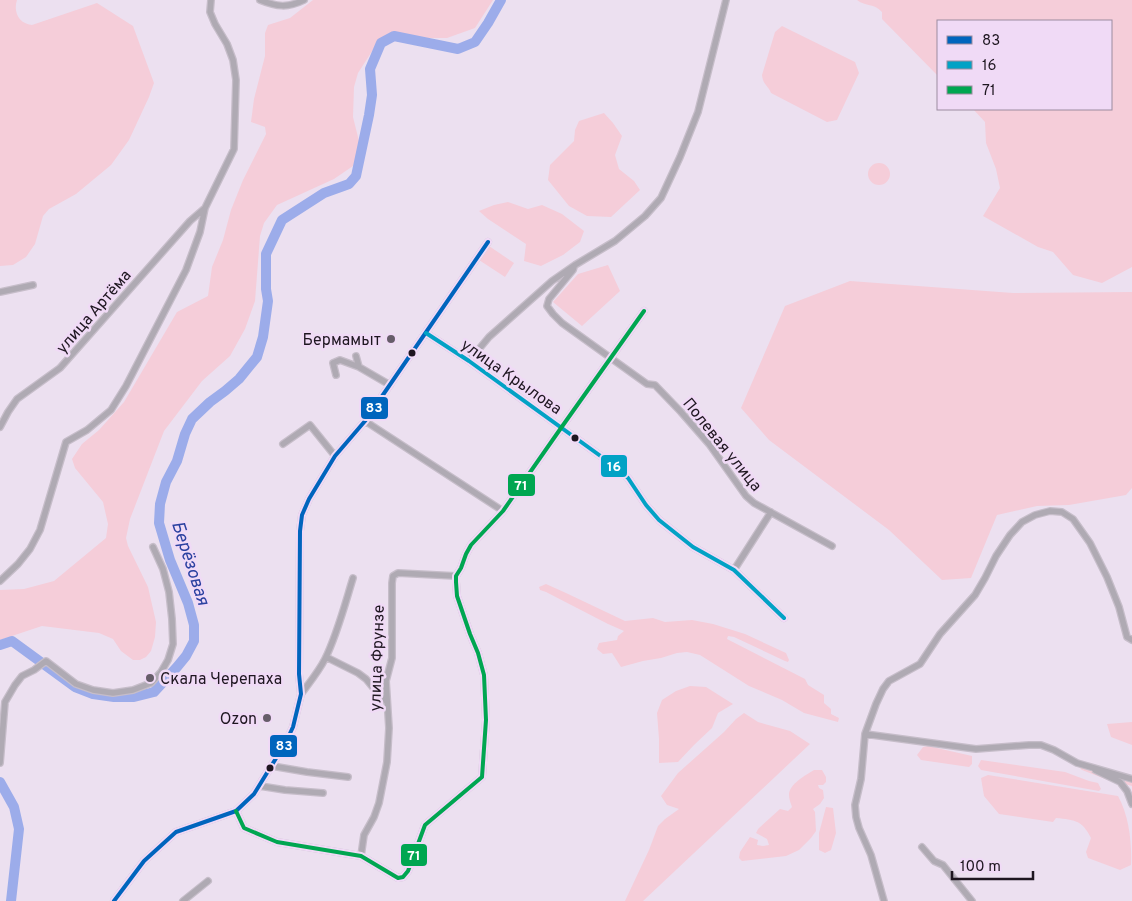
<svg xmlns="http://www.w3.org/2000/svg" width="1132" height="901" font-family="Overpass,sans-serif">
	<style>
		.green { fill: #f5cdd9 }
		.lines { fill: none; stroke-linecap: round; stroke-linejoin: round }
		.river { stroke: #9cacea; stroke-width: 10 }
		.minor-casing { stroke: #c6bdc9; stroke-width: 8 }
		.minor { stroke: #afaab3; stroke-width: 5.5 }
		.bus-1-casing { stroke: #f0daf6; stroke-width: 8 }
		.bus-2-casing { stroke: #f0daf6; stroke-width: 8 }
		.bus-3-casing { stroke: #f0daf6; stroke-width: 8 }
		.bus-1 { stroke: #0065bd; stroke-width: 4 }
		.bus-2 { stroke: #02a2c5; stroke-width: 4 }
		.bus-3 { stroke: #00a651; stroke-width: 4 }
		.poi-dot { fill: #665d69; stroke: #f0daf6; stroke-width: 2 }
		.bus-dot { fill: #1e1620; stroke: #f0daf6; stroke-width: 2 }
		.labels { text-anchor: middle; stroke-width: 5; stroke-linejoin: round; paint-order: stroke }
		.street-label { font-size: 16px; fill: #1e1620; stroke: #f0daf6 }
		.poi-label { font-size: 16px; fill: #1e1620; stroke: #f0daf6; text-anchor: end }
		.water-label { font-size: 18px; font-style: italic; fill: #2b41a0; stroke: #f0daf6 }
		.line-badge { stroke: #f0daf6; stroke-width: 2 }
		.badge-label { font-size: 14px; text-anchor: middle; font-weight: bold; fill: #fff }
	</style>
	<rect width="100%" height="100%" fill="#ece0f0"/>
	<path class="green" d="M0,0H17C13,12 19,24 32,25L97,3L133,26L154,83L149,97L129,140L111,165L76,194L49,209L43,216L35,244L26,257L13,265L0,266Z
		M313,0H493L475,28L447,38H424L397,33L383,37L378,42L358,73L354,87L353,117L360,145L353,166L334,179L277,205L264,223L260,236L255,301L245,329L230,356L202,381L164,431L130,519L126,538L128,546L148,587L156,622L155,637L151,651L146,657L140,660H133L121,651L113,639L99,633L42,626L0,640V590L24,589L54,581L106,538L108,524L103,502L75,468L72,459L82,444L99,430L124,402L177,312L208,296L212,267L223,240L231,210L243,180L266,134L265,127L251,122L254,99L265,56V33L268,25L290,18Z
		M857,0H1132V267L1102,283L1073,275L1053,252L1038,247L983,216L1000,188L996,169L986,143L985,122L973,109H1111V21H938V76L882,19V12C874,3 866,7 857,0Z
		M782,26L855,62L859,73L837,120L827,122L771,93C768,85 763,85 762,75L775,32Z
		M604,113L613,123L622,136L615,155L619,169L634,181L640,190L611,217L587,216L569,206L548,180L550,165L574,141L575,130L579,121Z
		M868 174a11 11 0 1 1 22 0a11 11 0 1 1-22 0Z
		M508,202L528,209L542,205L562,214L584,231L580,242L563,255L541,266L524,261L526,244L488,219L479,211L494,205Z
		M489,246L514,263L505,277L479,260Z
		M608,265L620,291L582,326L553,302L578,274Z
		M850,281L1013,293L1132,292V488L1126,495L1069,505L1037,506L997,515L971,578L942,580L889,530L769,440L741,408L785,306Z
		M546,584L566,593L625,621L653,618L665,622L692,620L713,624L745,634L786,653L789,660L788,662L785,661L734,637L728,636L727,639L805,679L808,685L824,695V703L831,709V714L839,718L838,722L804,713L782,700L749,686L700,655L687,652L677,653L661,658L643,661L621,667L612,653L603,654L597,649L599,643L617,640L618,636L624,631L608,624L546,592L540,590L539,587Z
		M690,686L706,687L733,704L718,713L712,728L694,745L678,762L659,763V739L657,713L662,700L676,691Z
		M744,713L758,722L790,731L810,744L643,901H625L649,850L658,826L665,819L679,809L667,805L661,796L678,773L724,732L736,719Z
		M1132,722V745L1111,737L1107,724Z
		M928,746L972,756V764L969,767L921,760L917,755L923,747Z
		M981,760L1065,772L1089,781L1098,783L1101,789L1099,791L981,770L978,766Z
		M1079,766L1132,781V786L1117,782H1113L1082,770L1079,767Z
		M814,770H822L826,777V782L823,785H818L819,788L823,790L824,798L820,804L813,809L815,812L816,831L811,838L799,850L786,856L742,861L739,858L740,852L750,837L758,840L757,845L763,846L769,845L767,839L756,833L758,829L780,809L788,811L792,807C791,804 789,799 789,795C789,784 806,775 814,770Z
		M988,775L1118,796C1129,816 1132,842 1131,865L1120,870L1088,858L1086,852L1091,838C1082,820 1075,820 1056,818L1053,822L999,814L984,796L981,778Z
		M826,807L833,808L836,833L831,850L825,853L819,850V833Z"/>
	<g class="lines">
		<path class="river" d="M0,645L12,641L75,687L93,694L114,697H134L154,692L177,667L186,656L194,641V625L188,603L170,560L159,523L160,504L166,482L177,461L185,434L192,419L210,402L225,391L239,379L257,357L263,337L268,301L266,289V254L282,220L324,193L349,184L356,176L369,115L372,95L370,69L381,43L394,36L458,49L475,42L488,23L501,0
			M0,782L14,807L19,829L11,901"/>
		<defs>
			<path id="minor" d="M260,0C277,7 288,8 304,0
				M574,267L573,270L549,299L547,306L553,314L562,323L647,384L655,385L681,412L709,444L746,496L754,503L832,546
				M0,292L33,285
				M426,333L469,361L613,465L628,478L646,505L659,520L693,547L734,570L784,618
				M356,356L359,367L390,385
				M469,361L489,337L552,281L575,265L615,241L645,216L661,198L680,157L698,112L726,0
				M336,375L333,363L340,360L359,367
				M365,421L503,511
				M0,427L8,412L17,399L60,368L190,221L205,208
				M283,444L310,425L335,456
				M734,570L771,512
				M0,581L18,564L30,549L40,530L66,442L87,430L111,410L126,386L186,270L200,232L205,208L234,149L236,80L233,60L227,44L215,24L210,12L211,0
				M326,657L358,673L366,679L375,690L387,702
				M301,694C310,682 319,671 325,659C337,635 345,604 353,578
				M865,734L976,749L1029,745H1041L1054,750L1077,763L1132,779
				M0,763L5,702L15,685L22,676L34,670L46,661L76,684L93,690L113,693L133,690L151,683L161,672L168,660L173,644L172,619L169,592L163,569L153,547
				M272,766L307,772L348,777
				M1095,770L1120,782L1127,791L1132,804
				M260,786L285,790L323,793
				M236,811L244,828L277,842L361,856L398,878L403,877L408,871L425,825L482,777L486,720L484,675L478,653L470,634L457,596L456,582V576L461,568L466,554L471,545L503,511L561,428L644,311
				M922,847L934,861L943,865L972,901
				M361,856L364,835L374,817L379,803L387,762L389,728L386,681L392,658V583L393,576L398,573L456,576
				M114,901L144,861L176,832L236,811L254,794L286,742L293,727L301,694L299,674L300,531L302,515L309,499L335,456L365,421L488,242
				M183,901L208,881
				M884,901L871,855L859,828L856,817L855,805L861,779L865,734L876,704L883,689L889,681L920,664L940,634L975,595L985,578L996,556L1010,535L1022,522L1035,515L1050,511L1062,512L1073,519L1090,543L1107,577L1119,607L1127,637L1132,640"/>
		</defs>
		<use href="#minor" class="minor-casing"/>
		<use href="#minor" class="minor"/>
		<defs>
			<path id="bus-1" d="M114,901L144,861L176,832L236,811L254,794L286,742L293,727L301,694L299,674L300,531L302,515L309,499L335,456L365,421L488,242"/>
			<path id="bus-2" d="M426,333L469,361L613,465L628,478L646,505L659,520L693,547L734,570L784,618"/>
			<path id="bus-3" d="M236,811L244,828L277,842L361,856L398,878L403,877L408,871L425,825L482,777L486,720L484,675L478,653L470,634L457,596L456,582V576L461,568L466,554L471,545L503,511L561,428L644,311"/>
		</defs>
		<use href="#bus-1" class="bus-1-casing"/>
		<use href="#bus-2" class="bus-2-casing"/>
		<use href="#bus-3" class="bus-3-casing"/>
		<use href="#bus-1" class="bus-1"/>
		<use href="#bus-2" class="bus-2"/>
		<use href="#bus-3" class="bus-3"/>
	</g>
	<g class="poi-dot">
		<circle cx="391" cy="339" r="5"/>
		<circle cx="150" cy="678" r="5"/>
		<circle cx="267" cy="718" r="5"/>
	</g>
	<g class="bus-dot">
		<circle cx="412" cy="353" r="4.5"/>
		<circle cx="575" cy="438" r="4.5"/>
		<circle cx="270" cy="768" r="4.5"/>
	</g>
	<g class="labels">
		<g class="street-label">
			<text transform="translate(93 311) rotate(-49)" y="6">улица Артёма</text>
			<text transform="translate(512 376) rotate(35)" y="6">улица Крылова</text>
			<text transform="translate(723 444) rotate(51)" y="6">Полевая улица</text>
			<text transform="translate(376 658) rotate(-88)" y="6">улица Фрунзе</text>
		</g>
		<g class="poi-label">
			<text x="381" y="345">Бермамыт</text>
			<text x="160" y="684" text-anchor="start">Скала Черепаха</text>
			<text x="257" y="724">Ozon</text>
		</g>
		<g class="water-label">
			<text transform="translate(191 563) rotate(72)" y="6">Берёзовая</text>
		</g>
	</g>
	<g class="line-badge">
		<rect x="360" y="396" width="29" height="24" rx="5" fill="#0065bd"/>
		<rect x="600" y="454" width="28" height="24" rx="5" fill="#02a2c5"/>
		<rect x="507" y="473" width="29" height="24" rx="5" fill="#00a651"/>
		<rect x="269" y="734" width="29" height="24" rx="5" fill="#0065bd"/>
		<rect x="400" y="843" width="28" height="24" rx="5" fill="#00a651"/>
	</g>
	<g class="badge-label">
		<text x="374" y="412">83</text>
		<text x="614" y="471">16</text>
		<text x="521" y="490">71</text>
		<text x="284" y="750">83</text>
		<text x="414" y="860">71</text>
	</g>
	<rect x="937" y="20" width="175" height="90" fill="#f0daf6" stroke="#9c8ca0"/>
	<rect x="947" y="36" width="25" height="8" fill="#0065bd" stroke="#9c8ca0"/>
	<text x="982" y="45" font-size="15" fill="#1e1620">83</text>
	<rect x="947" y="61" width="25" height="8" fill="#02a2c5" stroke="#9c8ca0"/>
	<text x="982" y="70" font-size="15" fill="#1e1620">16</text>
	<rect x="947" y="86" width="25" height="8" fill="#00a651" stroke="#9c8ca0"/>
	<text x="982" y="95" font-size="15" fill="#1e1620">71</text>
	<path d="M952 871v8h81v-8" fill="none" stroke="#1e1620" stroke-width="2.5"/>
	<text x="960" y="871" font-size="15" fill="#1e1620" stroke="#f0daf6" stroke-width="4" paint-order="stroke">100 m</text>
</svg>
